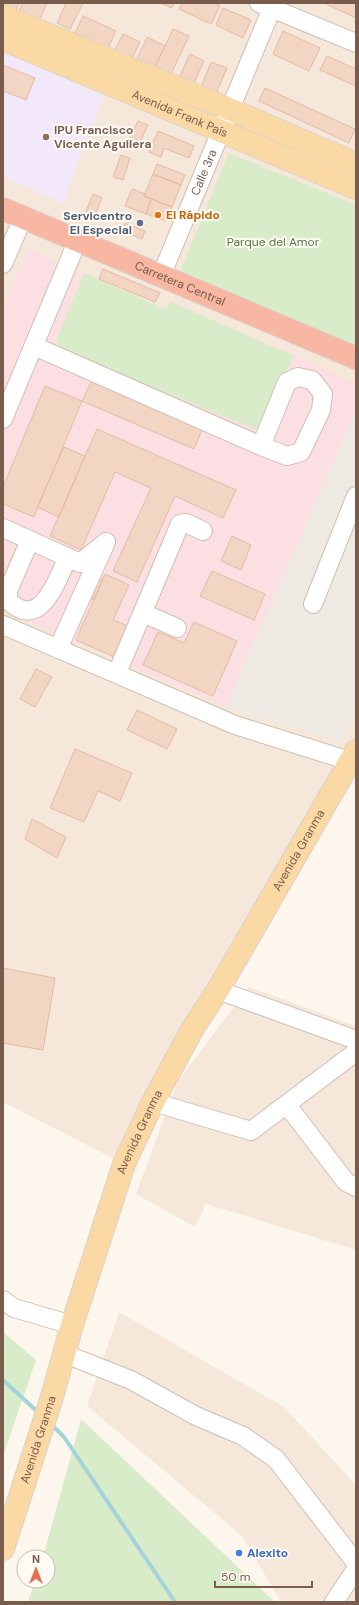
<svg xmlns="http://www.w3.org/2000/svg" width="359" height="1605" font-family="'DM Sans',sans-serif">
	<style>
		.residential { fill: #f5e8da }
		.industrial { fill: #efe9e4 }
		.education { fill: #f3e8fa }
		.medical { fill: #fbdfe3 }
		.green { fill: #d8ecc9 }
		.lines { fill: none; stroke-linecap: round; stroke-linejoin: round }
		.stream { stroke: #a5d3da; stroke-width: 4 }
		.building { fill: #f3d5c3; stroke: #e6bba3 }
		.minor-casing { stroke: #d1beb0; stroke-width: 20 }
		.major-casing { stroke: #dad1cd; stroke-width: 24 }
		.highway-casing { stroke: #dad1cd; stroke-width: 24 }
		.minor { stroke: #fff; stroke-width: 18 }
		.major { stroke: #fbd9a5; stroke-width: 22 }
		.highway { stroke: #f7b7a3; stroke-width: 22 }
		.education-dot { fill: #8d6e63; stroke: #fffaf3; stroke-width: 1.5 }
		.food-dot { fill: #e8710a; stroke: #fffaf3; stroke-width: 1.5 }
		.service-dot { fill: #5c6f8a; stroke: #fffaf3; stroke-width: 1.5 }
		.shop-dot { fill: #3f7fe0; stroke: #fffaf3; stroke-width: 1.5 }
		.labels { text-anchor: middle; stroke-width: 4; stroke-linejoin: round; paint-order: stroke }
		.street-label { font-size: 12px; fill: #7a5c4d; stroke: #fffaf3 }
		.education-label { font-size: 12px; font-weight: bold; fill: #785e54; stroke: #fffaf3; text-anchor: start }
		.food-label { font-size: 12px; font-weight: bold; fill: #c56008; stroke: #fffaf3; text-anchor: start }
		.service-label { font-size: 12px; font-weight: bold; fill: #4e5e75; stroke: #fffaf3; text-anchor: end }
		.park-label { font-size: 12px; fill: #537a41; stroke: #fffaf3 }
		.shop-label { font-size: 12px; font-weight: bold; fill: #366cbe; stroke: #fffaf3; text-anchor: start }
	</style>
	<rect width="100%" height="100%" fill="#fdf6ec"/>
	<path class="residential" d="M3,3H356V750L124,1164L3,1102Z
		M249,987L356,1026V1250L206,1204L195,1227L136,1194L178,1081Z
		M119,1312L284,1407L356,1485V1602H281L242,1536L87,1406Z"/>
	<path class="industrial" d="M356,410V713L340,741L225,707Z"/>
	<path class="education" d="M3,53L104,96L63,203L3,177Z"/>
	<path class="medical" d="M28,249L164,309L171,302L356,383V410L225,707L3,610V307Z"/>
	<path class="green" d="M243,127L356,174V178L242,130Z
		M229,153L356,205V346L179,274Z
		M84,273L164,309L171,302L294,356L262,432L63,350L56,341Z
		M3,1332L36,1360L3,1456Z
		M81,1419L275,1602H28L35,1581H48V1557H43Z"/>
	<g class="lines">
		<path class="stream" d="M3,1380L40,1414
			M51,1424L64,1437L175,1602"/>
	</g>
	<path class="building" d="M3,3H19L14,14L3,8Z
		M23,3H47L39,21L19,11Z
		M66,3H83L70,29L57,23Z
		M160,3H174L172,8Z
		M182,3H214L220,6L211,24L179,9Z
		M324,3H356V18Z
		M223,8L251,20L243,38L216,25Z
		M83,16L116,31L108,48L75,33Z
		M173,29L189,36L171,74L155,67Z
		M283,31L320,48L309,71L273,54Z
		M123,34L140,42L132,58L115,50Z
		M147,37L165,46L155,67L137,59Z
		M190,54L204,61L194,83L180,76Z
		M327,56L356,69V86L320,70Z
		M211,62L227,68L215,96L200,90Z
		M3,65L35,78L26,100L3,91Z
		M265,88L355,129L349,143L259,101Z
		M138,121L148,125L139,144L129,140Z
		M158,131L194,146L189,158L164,148L161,157L149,152Z
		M121,155L130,158L123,180L113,177Z
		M157,164L185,175L181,185L153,174Z
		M153,174L181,185L172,207L144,196Z
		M132,189L145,194L144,196L151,199L146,214L125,206Z
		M93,194L102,198L93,220L84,216Z
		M151,199L172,207L166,221L146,214Z
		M125,223L145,231L142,239L122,231Z
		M103,269L160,293L155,302L99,279Z
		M93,378L204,425L194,449L82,401Z
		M45,386L82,401L34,517L3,504V487Z
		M97,429L236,490L223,518L175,496L137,582L113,571L151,488L115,472L81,550L50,536Z
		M64,447L85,456L59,517L37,507Z
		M232,536L251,545L241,570L221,561Z
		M212,571L265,594L254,620L200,596Z
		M83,572L103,580L94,600L74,591Z
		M105,574L129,585L113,620L128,626L114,657L76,640Z
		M194,622L237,641L213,696L143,665L158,632L184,643Z
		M36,669L52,677L35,707L20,699Z
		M137,710L177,729L167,749L127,730Z
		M75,749L132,773L120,801L98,791L84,822L50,808Z
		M32,819L66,837L57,858L25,839Z
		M3,968L55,978L43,1050L3,1043Z"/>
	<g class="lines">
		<defs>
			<g id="minor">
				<path d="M259,3L356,43"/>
				<path d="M3,264L23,218"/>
				<path id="s1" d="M161,276L274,3"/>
				<path d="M34,346L261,446L287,456L301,452L321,410L323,394L312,380L298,377L287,382L261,446"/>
				<path d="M3,419L77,242"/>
				<path d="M3,528L80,563L106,542L58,649"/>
				<path d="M30,540L8,591V600C40,633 57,580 68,557"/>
				<path d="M313,604L356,496"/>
				<path d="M143,613L177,628"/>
				<path d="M3,625L235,725L350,761"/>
				<path d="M117,673L180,524L186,523L203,531"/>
				<path d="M218,990L356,1040"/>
				<path d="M153,1102L251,1131L356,1052"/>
				<path d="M287,1105L346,1182L356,1187"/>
				<path d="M3,1300L14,1308L72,1325"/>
				<path d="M65,1354L131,1380L196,1416L243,1436L276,1459L356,1563"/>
				<path d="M334,1602L356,1569"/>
			</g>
			<g id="major">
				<path d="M3,16L229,109L356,164"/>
				<path id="s2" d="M3,39L356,188"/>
				<path id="s3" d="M3,1549L52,1397L72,1325L124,1164L153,1102L193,1028L218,990L356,751"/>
			</g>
			<g id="highway">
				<path id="s4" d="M3,209L356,358"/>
			</g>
		</defs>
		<use href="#minor" class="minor-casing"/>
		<use href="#major" class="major-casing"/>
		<use href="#highway" class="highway-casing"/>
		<use href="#minor" class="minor"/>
		<use href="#major" class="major"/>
		<use href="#highway" class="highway"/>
	</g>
	<circle class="education-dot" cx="46" cy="137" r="4"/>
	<circle class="food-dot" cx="158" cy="215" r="4"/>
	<circle class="service-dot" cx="140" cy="223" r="4"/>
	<circle class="shop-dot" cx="239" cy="1553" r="4"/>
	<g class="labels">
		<g class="street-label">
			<text dy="4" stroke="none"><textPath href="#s2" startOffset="192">Avenida Frank País</textPath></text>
			<text dy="4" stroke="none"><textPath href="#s1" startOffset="112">Calle 3ra</textPath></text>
			<text dy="4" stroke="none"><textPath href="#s4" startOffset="192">Carretera Central</textPath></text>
			<text dy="4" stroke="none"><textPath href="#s3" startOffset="763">Avenida Granma</textPath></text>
			<text dy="4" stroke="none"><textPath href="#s3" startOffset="439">Avenida Granma</textPath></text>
			<text dy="4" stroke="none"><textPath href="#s3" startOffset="115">Avenida Granma</textPath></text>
		</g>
		<g class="education-label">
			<text x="54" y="134">IPU Francisco<tspan x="54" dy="14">Vicente Aguilera</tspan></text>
		</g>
		<g class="food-label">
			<text x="166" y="219">El Rápido</text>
		</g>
		<g class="service-label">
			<text x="132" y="220">Servicentro<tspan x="132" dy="14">El Especial</tspan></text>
		</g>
		<g class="park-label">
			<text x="273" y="246">Parque del Amor</text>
		</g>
		<g class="shop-label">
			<text x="247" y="1557">Alexito</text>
		</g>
	</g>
	<rect width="359" height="1605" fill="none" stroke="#7a5c4d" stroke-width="8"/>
	<g transform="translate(36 1569)"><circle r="19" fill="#fffaf3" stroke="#cabbb1"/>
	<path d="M0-3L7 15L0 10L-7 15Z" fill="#e76f51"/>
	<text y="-6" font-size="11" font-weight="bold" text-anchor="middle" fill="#7a5c4d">N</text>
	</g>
	<path d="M215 1581v6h97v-6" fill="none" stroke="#7a5c4d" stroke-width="2"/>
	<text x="221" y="1581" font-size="12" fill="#7a5c4d" stroke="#fffaf3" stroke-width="3" paint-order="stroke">50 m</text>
</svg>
